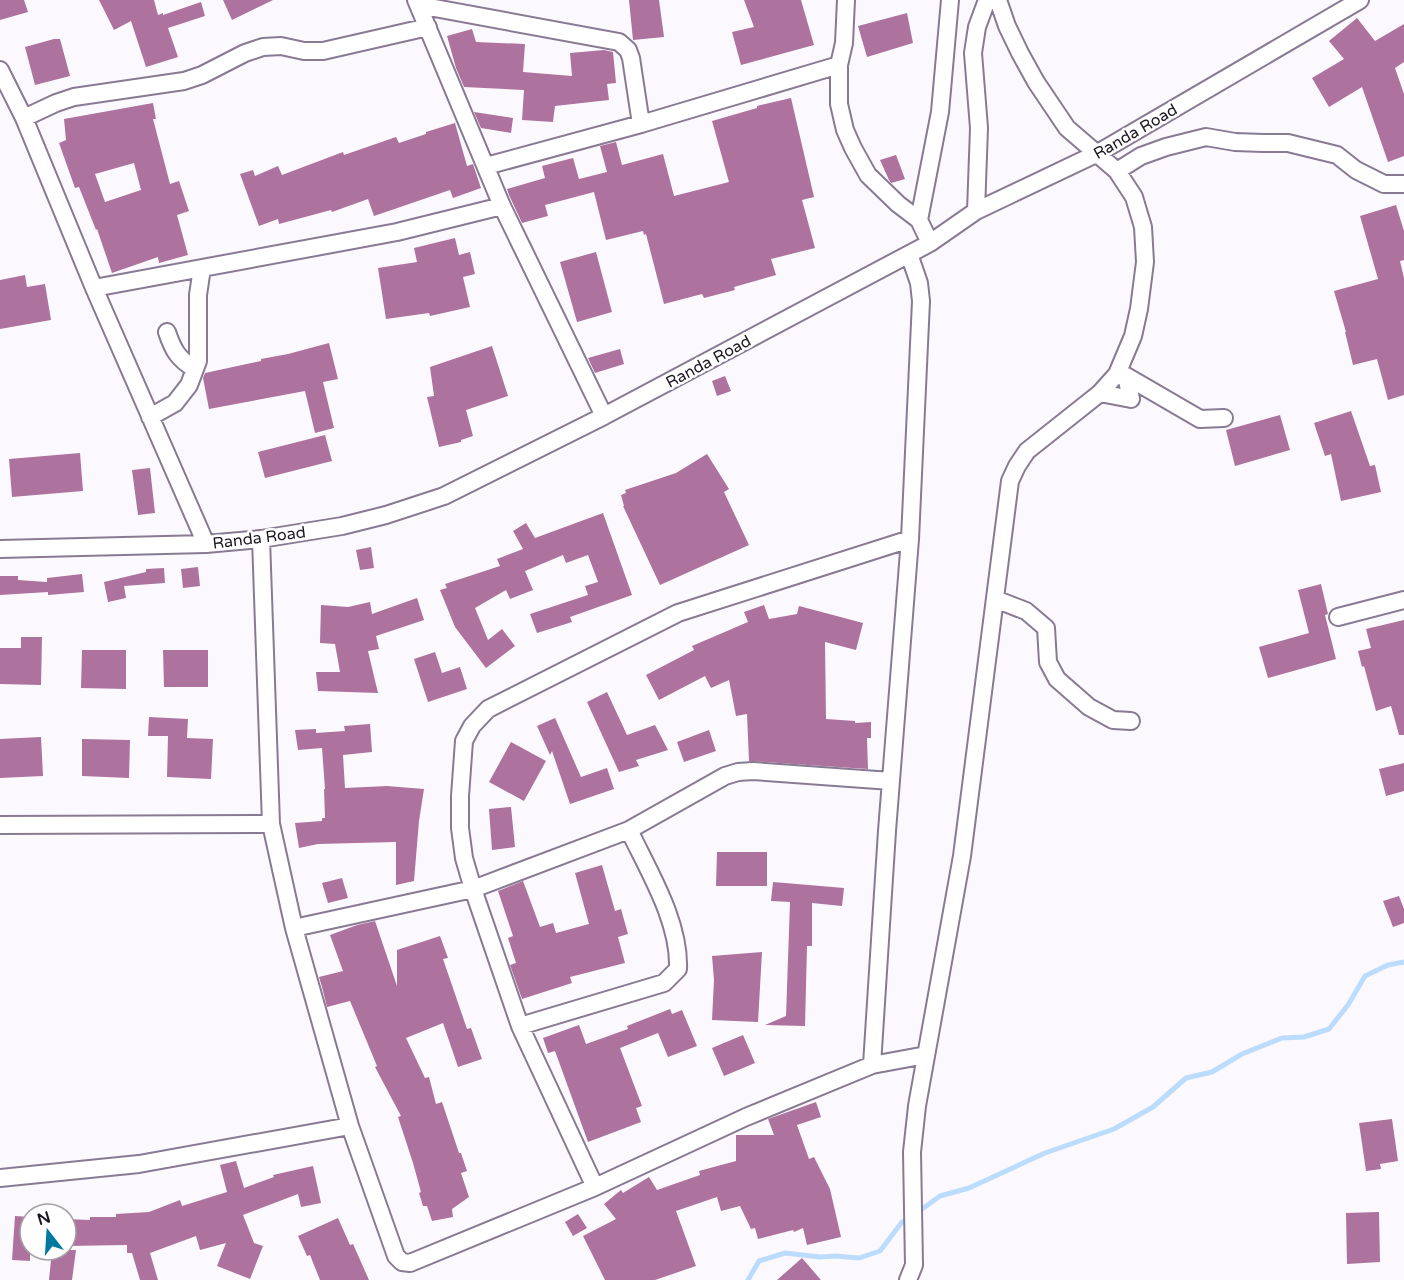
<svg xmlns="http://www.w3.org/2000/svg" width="1404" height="1280" font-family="'Varela Round',sans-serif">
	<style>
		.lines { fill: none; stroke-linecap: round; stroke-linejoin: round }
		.stream { stroke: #bbdcfc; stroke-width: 5 }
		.building { fill: #ad729d; fill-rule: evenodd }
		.minor-casing { stroke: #887a93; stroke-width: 20 }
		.minor { stroke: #fff; stroke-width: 16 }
		.labels { text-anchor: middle; stroke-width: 5; stroke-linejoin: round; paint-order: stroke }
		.street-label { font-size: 16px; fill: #1c1720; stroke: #fff }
	</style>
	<rect width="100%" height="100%" fill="#fcf9fe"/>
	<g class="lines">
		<path class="stream" d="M918,1212L940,1196L969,1188L1045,1153L1114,1129L1153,1107L1186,1078L1212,1072L1242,1054L1282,1038L1304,1037L1329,1029L1348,1005L1365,976L1388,965L1404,962
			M748,1280L759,1261L785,1253L820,1257L836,1256L859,1258L880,1251L902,1222L910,1217"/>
	</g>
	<path class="building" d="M0,0H24L28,12L0,20Z
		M99,0H154L158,15L163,13V15L201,2L205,16L168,28L178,57L146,67L131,21L114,30Z
		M223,0H273L232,20Z
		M629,0H659L664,37L633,40Z
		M744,0H801L814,45L741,65L732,32L754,27Z
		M907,13L913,43L867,57L858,26Z
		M1357,18L1375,41L1404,24V62L1395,68L1404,94V156L1388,162L1362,87L1329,107L1312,78L1344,59L1329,41Z
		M472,29L476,42L525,44L523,72L572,76L570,53L604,50L613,52L616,83L607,84L609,100L555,106L553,122L522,120L524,90L464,87L456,68L447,36Z
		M54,39H60L70,76L35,85L25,47Z
		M791,98L814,197L802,200L815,248L771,259L776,275L734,287L735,290L704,298L702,294L664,304L646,234L644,235L643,231L606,240L594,192L545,205L548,216L522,223L509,195L507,189L545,178L542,166L573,158L579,179L607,172L600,146L616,142L622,165L663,154L674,196L729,182L712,121L757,108V106Z
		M153,103L156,119H153L170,184L179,181L189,211L177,215L188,255L159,263L158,257L112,273L97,229L96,230L79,187L75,188L59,143L66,140L64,119ZM134,163L141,190L105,202L95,174Z
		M474,112L513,118L511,133L481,128Z
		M455,123L467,166L473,164L481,188L453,198L450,190L374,216L368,199L332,212L331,210L279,224L278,219L259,226L240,174L253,170L255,176L278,166L282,175L343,152L344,155L396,137L399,143L426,134V132Z
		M896,155L905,179L891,183L889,180L880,160Z
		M1396,205L1404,231V260L1400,261L1404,278V395L1388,400L1377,359L1353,365L1345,332H1346L1334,291L1378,279L1360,216Z
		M455,238L459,255L470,252L475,274L463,277L470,307L430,316L429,313L386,319L378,268L417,262L414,248Z
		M596,252L612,312L577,322L560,262Z
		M25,275L27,287L45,284L51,320L0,329V280Z
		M329,343L338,379L323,382L334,428L315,433L305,391L209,409L203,378L205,373L261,361V359L288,354Z
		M492,346L508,396L466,410L473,436L461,440V442L439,447L427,397L434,396L430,367Z
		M620,349L624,364L595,373L588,358Z
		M725,376L731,391L717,396L712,381Z
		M1351,411L1370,466L1375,465L1381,492L1341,501L1331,454L1325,456L1314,423Z
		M1280,415L1290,450L1235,466L1226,430Z
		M325,435L332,461L265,478L258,452Z
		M80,453L83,491L12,497L9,459Z
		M707,454L729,489L724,492L749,545L660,585L623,506H624L621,495L626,493L625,490L676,473Z
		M150,468L155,513L138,515L132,470Z
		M603,513L632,595L570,617L572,622L537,633L530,614L588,595L585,586L598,582L588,555L566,563L563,555L525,571L533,590L510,599L506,590L475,608L488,640L502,629L515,646L486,668L455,627L440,590L447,588L445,584L500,566L497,559L523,549L513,531L526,523L535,538Z
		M371,547L374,568L360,570L356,550Z
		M198,567L200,586L183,588L181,569Z
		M164,568L165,583L124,586L126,598L108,602L104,582L146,572V569Z
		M82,574L84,592L48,595V592L0,595V576H18V580L47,582V578Z
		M1321,584L1328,614L1325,615L1336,659L1268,678L1259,647L1309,633L1298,590Z
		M417,598L424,620L376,636L379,649L368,651L378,693L318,691L316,672H340L335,644L320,643L321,605L348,607L370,602L372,614Z
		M764,605L769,619L797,614L799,606L863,623L856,650L825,642L826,719L855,721V723L871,722V738H867L868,769L749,761L747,714L736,716L729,680L711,688L705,676L659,700L646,675L694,650L692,646L748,622L744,612Z
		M1404,620V735H1399L1391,706L1376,711L1364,666L1362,667L1358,651L1371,648L1366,629Z
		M21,637H42L41,685L0,684V648H21Z
		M82,650H126V689L81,688Z
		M163,650H208V687H164Z
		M435,652L442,673L460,667L467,689L428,702L414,659Z
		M607,692L627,735L655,725L668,750L636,760L639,766L619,772L587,702Z
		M149,717L188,719L187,738L213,739L211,779L167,777L168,736H148Z
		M555,718L581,777L607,768L614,789L570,804L552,751L550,755L537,726Z
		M370,724L372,752L343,755L345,788L387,786L424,789L419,821L414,881L396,885V842L318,844L299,848L295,823L322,821V818H325L324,789H325L322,748L298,750L295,730L316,729V733L345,731L344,726Z
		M709,730L716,751L684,762L677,742Z
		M41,737L43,776L0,778V739Z
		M82,739L130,740L129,778L82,776Z
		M511,742L546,761L524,801L489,782Z
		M1404,763V791L1386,796L1379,769Z
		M511,807L515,847L492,850L489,809Z
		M717,852H767V886H716Z
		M602,865L615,911L621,909L628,934L618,937L625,963L570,977L572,983L522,999L510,965L516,963L508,938L513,936L498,891L523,881L540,927L553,923L556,933L589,924L575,873Z
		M342,878L348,898L328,903L322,883Z
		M773,882L844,888L842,906L812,903V946H807L805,1026L765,1025L786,1016L790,902L771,901Z
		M1399,896L1404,909V923L1393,927L1383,901Z
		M375,921L397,986V950L440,936L448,958L443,959L467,1029L471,1028L482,1059L458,1067L443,1023L406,1038L425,1078L429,1077L436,1104L442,1102L459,1153H461L467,1171L461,1173L469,1197L452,1209L453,1217L432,1221L427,1206H423L419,1193L421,1192L413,1163L398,1117L401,1116L375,1067L377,1066L350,1001L327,1007L322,987L319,977L343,971L330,935L357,925Z
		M762,952L758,1022L712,1020L714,980L712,956Z
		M670,1009L672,1014L682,1010L697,1046L668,1057L658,1033L620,1048L642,1106L636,1108L641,1122L588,1142L555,1051L548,1053L543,1038L579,1025L586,1044L628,1029L627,1026Z
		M743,1035L755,1063L724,1076L712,1048Z
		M816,1102L821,1117L797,1125L809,1159L814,1157L830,1189L841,1237L807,1245L803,1228L794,1232L793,1230L758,1239L755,1228L751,1229L740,1206L721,1211L717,1197L676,1211L696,1266L655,1280H605L583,1236L616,1219L604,1204L621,1190L623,1193L649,1177L657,1190L700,1175L699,1171L736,1161V1135H774L768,1119Z
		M1392,1119L1398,1161L1380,1164L1381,1169L1366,1171L1359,1123Z
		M236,1161L244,1188L274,1177L273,1175L313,1166L321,1203L301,1207L298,1194L243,1215L254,1243L263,1246L250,1279L217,1266L226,1243L200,1250L196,1236L150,1253L158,1280H140L132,1253H127V1245L66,1246V1219L90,1220V1217H116V1214L149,1212L180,1200L182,1206L227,1192L220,1165Z
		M1379,1212L1380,1262L1347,1264L1346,1213Z
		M578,1214L587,1228L573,1236L565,1222Z
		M15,1216L30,1217V1261L12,1260Z
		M338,1218L350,1245L353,1244L369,1280H320L310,1255L307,1256L298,1236Z
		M52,1250H76L72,1280H49Z
		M802,1258L821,1280H777Z"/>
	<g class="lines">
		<defs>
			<path id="minor" d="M416,0L502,206L604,416
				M846,0L844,43L839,65V104L845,130L853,148L868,175L898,204L919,220L930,243
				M418,5L619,42L628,50L631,58L641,124
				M0,70L24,118L94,288L206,544
				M24,118L56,103L74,97L184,81L202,75L245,53L263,47L281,46L304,51H323L428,27
				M486,166L641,124L839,65
				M1117,171L1141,156L1166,147L1206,137L1235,142L1263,143H1288L1337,155L1356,170L1384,184H1404
				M976,211L979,128L973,53L977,27L987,0
				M919,220L940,112L950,0
				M94,288L397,232L502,206
				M167,332C173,350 178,359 195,369
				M1100,393L1131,399L1126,376L1200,419L1224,418
				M150,417L175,403L189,385L198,361V295L202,268
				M261,539L271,824L294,928L350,1126L396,1256L402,1262L410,1263L595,1187L746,1117L872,1065L926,1055
				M0,549L206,544L261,539L342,526L386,515L444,496L604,416L930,243L976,211L1098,153L1360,0
				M995,599L1026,611L1046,628L1048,662L1057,679L1089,707L1113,720L1131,721
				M1338,617L1404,600
				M0,825L271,824
				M294,928L473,889L629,830L725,776L738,772L753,771L891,781
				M520,1026L664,983L678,969C680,922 649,872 629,830
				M872,1065L887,831L910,539L921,301L919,283L909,254
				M0,1178L139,1164L350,1126
				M595,1187L520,1026L473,889L464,858L460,828V796L464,741L472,726L488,709L678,613L910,539
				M908,1280L914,1265L912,1152L917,1106L962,856L1010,481L1017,466L1027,451L1100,393L1117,374L1133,336L1139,309L1145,262L1143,227L1134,197L1117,171L1067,128L1036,82L1020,53L1007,26L998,0"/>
		</defs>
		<use href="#minor" class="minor-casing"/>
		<use href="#minor" class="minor"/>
	</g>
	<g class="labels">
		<g class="street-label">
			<text transform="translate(1135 131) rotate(-30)" y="6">Randa Road</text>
			<text transform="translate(708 361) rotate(-28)" y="6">Randa Road</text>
			<text transform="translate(259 537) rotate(-7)" y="6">Randa Road</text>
		</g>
	</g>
	<g transform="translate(48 1232) rotate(343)"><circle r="28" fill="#ffffff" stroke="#a4a2a6" stroke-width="1.5"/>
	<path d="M0-4.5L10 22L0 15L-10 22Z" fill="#0079a1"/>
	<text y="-9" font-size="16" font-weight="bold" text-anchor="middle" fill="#1c1720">N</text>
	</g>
</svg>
